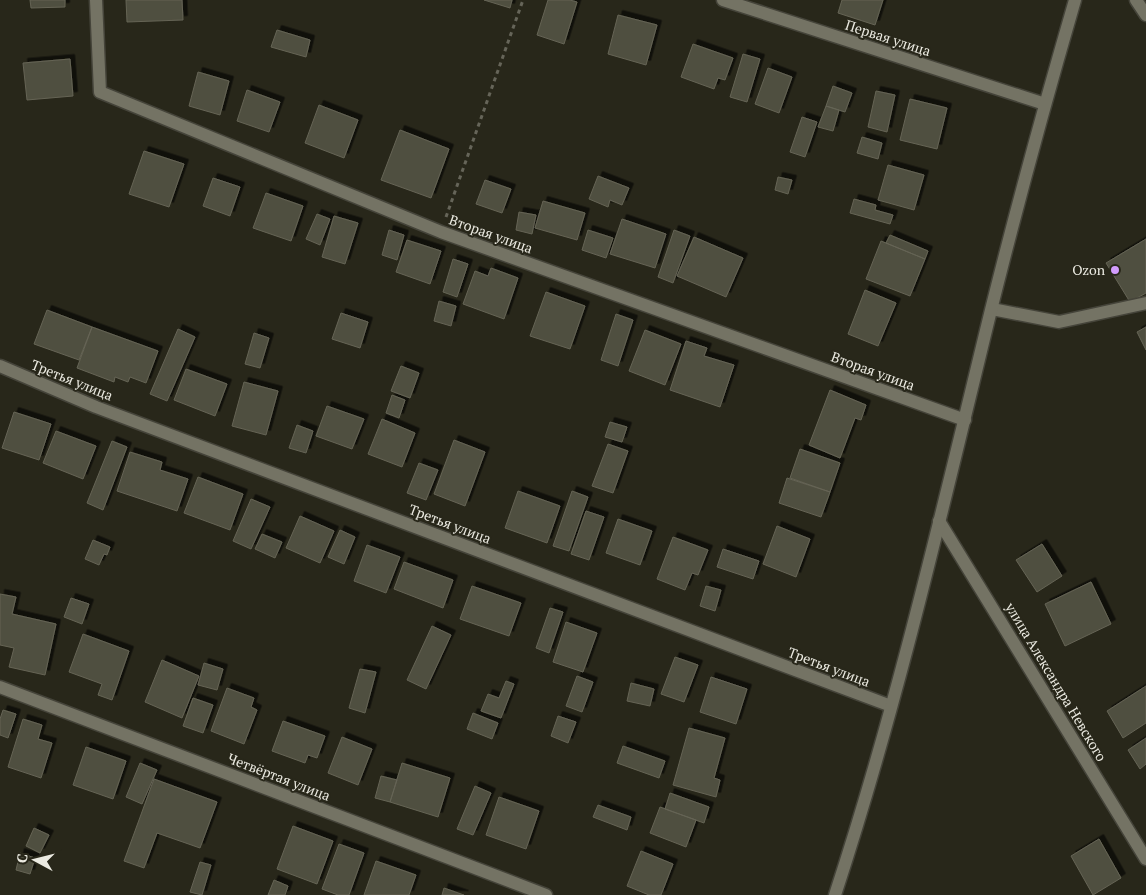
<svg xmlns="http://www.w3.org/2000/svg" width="1146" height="895" font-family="'PT Serif',serif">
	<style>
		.building { fill: #504f40; stroke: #656455; filter: url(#shadow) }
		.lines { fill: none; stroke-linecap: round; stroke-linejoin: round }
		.street-casing { stroke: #45443a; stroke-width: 15 }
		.secondary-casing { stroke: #45443a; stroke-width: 15 }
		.path { stroke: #666559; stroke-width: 3; stroke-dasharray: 4 4; stroke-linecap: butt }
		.street { stroke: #747364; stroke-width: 12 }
		.secondary { stroke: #747364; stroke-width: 12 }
		.poi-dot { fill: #d29cfd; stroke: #28271a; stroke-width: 2 }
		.labels { text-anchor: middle; stroke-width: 4; stroke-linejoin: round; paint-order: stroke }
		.street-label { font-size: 14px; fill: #ebeae1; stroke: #28271a }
		.poi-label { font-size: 14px; fill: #ebeae1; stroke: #28271a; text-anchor: end }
	</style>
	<defs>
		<filter id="shadow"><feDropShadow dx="4.5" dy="-4.5" stdDeviation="0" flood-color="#0009"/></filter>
	</defs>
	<rect width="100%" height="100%" fill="#28271a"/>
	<path class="building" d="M30,0H65V7L31,8Z
		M126,0H182L183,20L127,22Z
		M484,0H512L510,8Z
		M548,0H570L577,2L564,44L537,35Z
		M842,0H883L875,25L838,13Z
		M618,15L657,25L646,65L608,54Z
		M277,30L310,40L306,57L271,47Z
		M693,44L733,58L725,80L718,78L714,89L681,77Z
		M743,54L760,59L747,102L730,97Z
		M70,59L73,96L27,100L23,63Z
		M768,68L792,77L779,113L755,104Z
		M198,72L229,81L220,115L189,106Z
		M833,86L852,93L845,112L826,106Z
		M247,90L280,102L269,132L237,121Z
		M876,91L895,95L887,132L868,127Z
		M910,99L947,108L937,149L900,140Z
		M319,105L358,120L344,158L305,143Z
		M826,106L839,110L833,131L818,127Z
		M802,117L817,122L805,157L790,152Z
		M400,130L449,149L431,198L381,180Z
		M862,137L882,143L878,159L857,153Z
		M144,151L184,164L169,207L129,194Z
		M888,165L924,175L914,210L878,200Z
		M598,176L629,188L622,205L610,200L608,207L589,199Z
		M778,177L792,180L788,194L775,190Z
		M213,178L240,187L230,216L203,206Z
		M485,180L511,189L502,213L476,204Z
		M266,193L303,206L291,241L253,228Z
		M854,199L876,205L875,210L893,215L890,224L850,213Z
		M543,201L585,213L577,240L535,228Z
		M519,212L536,215L532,234L516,230Z
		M317,214L330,219L320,245L306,239Z
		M334,216L358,223L345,264L322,257Z
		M622,219L666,234L655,268L610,254Z
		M389,230L404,235L397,260L382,255Z
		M588,230L613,238L606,258L582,250Z
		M674,230L690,236L673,283L658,277Z
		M890,235L928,251L925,259L886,243Z
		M694,237L743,258L726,297L677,276Z
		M1146,239V293L1130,302L1106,263Z
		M407,240L441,251L430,284L396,272Z
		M881,241L925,259L910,296L866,279Z
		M453,259L468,264L457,297L443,292Z
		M491,268L518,278L504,319L463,304L475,271L488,276Z
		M865,290L896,303L878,346L848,334Z
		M546,292L585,306L570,349L530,336Z
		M439,301L456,306L451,326L434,321Z
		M47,310L92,327L79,360L34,344Z
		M341,313L368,322L360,348L332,339Z
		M616,314L633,320L618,366L601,360Z
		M92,327L158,351L146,383L130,377L128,382L115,377L114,382L77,368Z
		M1146,327V350L1137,332Z
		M178,329L195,337L167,401L150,394Z
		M645,330L681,344L665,385L629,371Z
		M254,333L269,338L260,368L245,364Z
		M686,341L707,348L704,356L734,365L720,407L670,390Z
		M401,366L419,373L410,398L391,391Z
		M186,369L227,384L215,416L174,400Z
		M244,382L278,391L266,435L232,426Z
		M830,390L866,405L861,420L855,418L840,458L809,445Z
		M392,395L405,400L399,418L386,413Z
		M327,406L364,419L352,449L316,436Z
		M14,412L51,424L39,460L2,448Z
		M382,419L415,433L402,467L368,454Z
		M610,422L627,427L622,442L605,437Z
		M297,425L313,431L306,453L289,448Z
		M56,431L96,446L83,479L43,463Z
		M454,440L485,452L465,506L434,494Z
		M112,441L127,447L103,510L87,503Z
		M608,444L628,451L613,493L592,486Z
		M800,449L840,463L830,492L790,478Z
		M130,452L162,462L160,470L188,479L177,511L117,491Z
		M419,463L438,470L426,500L407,493Z
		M198,477L243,494L230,530L184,513Z
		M787,478L830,492L821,517L779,503Z
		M518,491L560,506L547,543L505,528Z
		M572,491L588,497L569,551L553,546Z
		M251,499L270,507L251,549L233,541Z
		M586,511L604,517L589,560L571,554Z
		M300,516L334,531L320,563L286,548Z
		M618,519L652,531L640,565L606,553Z
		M777,526L810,539L796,577L763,564Z
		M340,530L355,537L344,564L328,557Z
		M262,534L282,542L275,558L255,549Z
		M673,537L708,550L698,575L692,573L685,590L657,579Z
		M93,540L110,547L107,555L104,554L99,565L85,559Z
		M1042,544L1062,576L1037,592L1016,560Z
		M367,545L400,557L386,593L354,581Z
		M723,549L759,561L753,579L717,567Z
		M404,562L453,580L443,608L394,589Z
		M1091,582L1111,624L1065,646L1045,604Z
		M472,586L521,603L509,636L460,619Z
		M706,586L721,590L715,611L700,606Z
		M0,594L16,597L12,614L56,624L45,675L9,667L14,648L0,645Z
		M71,598L89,604L82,624L64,617Z
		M550,608L563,612L549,653L536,648Z
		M566,622L597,633L583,672L553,662Z
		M432,626L451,635L426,689L407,680Z
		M83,634L129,651L112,700L98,695L102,684L69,672Z
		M675,657L698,665L684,702L661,694Z
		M162,660L199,676L182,718L145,702Z
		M204,663L223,669L217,690L198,685Z
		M360,669L376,672L365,713L349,708Z
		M577,676L593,682L582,712L566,706Z
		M711,677L747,689L736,724L700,712Z
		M506,681L514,684L501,718L481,711L488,694L499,698Z
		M631,683L654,689L650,706L627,701Z
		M1146,686V723L1123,738L1107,711Z
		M227,688L254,698L251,707L257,710L244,744L211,731Z
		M193,698L213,705L203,733L183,726Z
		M3,710L16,714L8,738L0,735V719Z
		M473,713L498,723L492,739L467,729Z
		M558,716L576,722L568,743L551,736Z
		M23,719L42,725L38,739L52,743L41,778L8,767Z
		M283,721L325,736L317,758L308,755L305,763L272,751Z
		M689,728L725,738L714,778L720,780L716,797L673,785Z
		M342,737L372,749L358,785L328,773Z
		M1146,738V764L1140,769L1128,750Z
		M623,746L665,761L659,778L617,763Z
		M86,747L126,761L113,799L73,785Z
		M140,763L157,770L142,804L126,797Z
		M402,763L450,778L438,817L390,802Z
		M381,776L397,780L390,802L375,798Z
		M154,779L217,802L200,848L157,833L144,868L124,861Z
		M475,786L491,793L473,835L457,829Z
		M670,793L709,807L704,823L665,809Z
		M499,797L539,811L526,849L486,835Z
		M598,805L631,817L627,830L593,817Z
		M660,807L696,820L686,847L650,833Z
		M293,826L333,841L317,884L277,869Z
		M34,828L49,835L40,853L26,846Z
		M1099,839L1121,878L1093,895L1071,856Z
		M339,844L364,853L349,895H338L322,889Z
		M641,851L673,864L661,895H649L627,886Z
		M20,853L35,858L30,874L16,870Z
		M376,861L416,875L409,895H364Z
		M200,862L211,865L202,895L190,892Z
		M274,880L288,886L285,895H268Z
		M444,888L464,895H442Z"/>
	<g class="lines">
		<defs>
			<path id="street" d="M96,0L100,92L441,232L965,420
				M723,0L1045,104
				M992,309L1059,322L1146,303
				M0,366L96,407L891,706
				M939,521L1146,859
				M0,687L546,895"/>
			<path id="secondary" d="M1136,0L1146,15
				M835,895C898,703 943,506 991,310C1017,206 1045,103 1075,0"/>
		</defs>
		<use href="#street" class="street-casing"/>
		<use href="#secondary" class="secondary-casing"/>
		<path class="path" d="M446,217L523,0"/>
		<use href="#street" class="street"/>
		<use href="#secondary" class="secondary"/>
	</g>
	<circle class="poi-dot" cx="1115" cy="270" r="5"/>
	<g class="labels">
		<g class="street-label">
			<text transform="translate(888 38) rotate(18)" y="5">Первая улица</text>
			<text transform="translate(491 234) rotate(20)" y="5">Вторая улица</text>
			<text transform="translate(873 371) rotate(20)" y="5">Вторая улица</text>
			<text transform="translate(72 380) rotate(22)" y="5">Третья улица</text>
			<text transform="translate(450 524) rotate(21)" y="5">Третья улица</text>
			<text transform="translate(829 667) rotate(21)" y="5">Третья улица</text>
			<text transform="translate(1056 682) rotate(59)" y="5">улица Александра Невского</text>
			<text transform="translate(279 777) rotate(21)" y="5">Четвёртая улица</text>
		</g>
		<g class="poi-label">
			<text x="1105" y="275">Ozon</text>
		</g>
	</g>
	<g transform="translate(35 860) rotate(277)" stroke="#28271a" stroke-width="4" paint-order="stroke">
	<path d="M0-4L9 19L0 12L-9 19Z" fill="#ebeae1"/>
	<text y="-8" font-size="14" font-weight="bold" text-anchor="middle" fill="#ebeae1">С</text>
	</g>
</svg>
